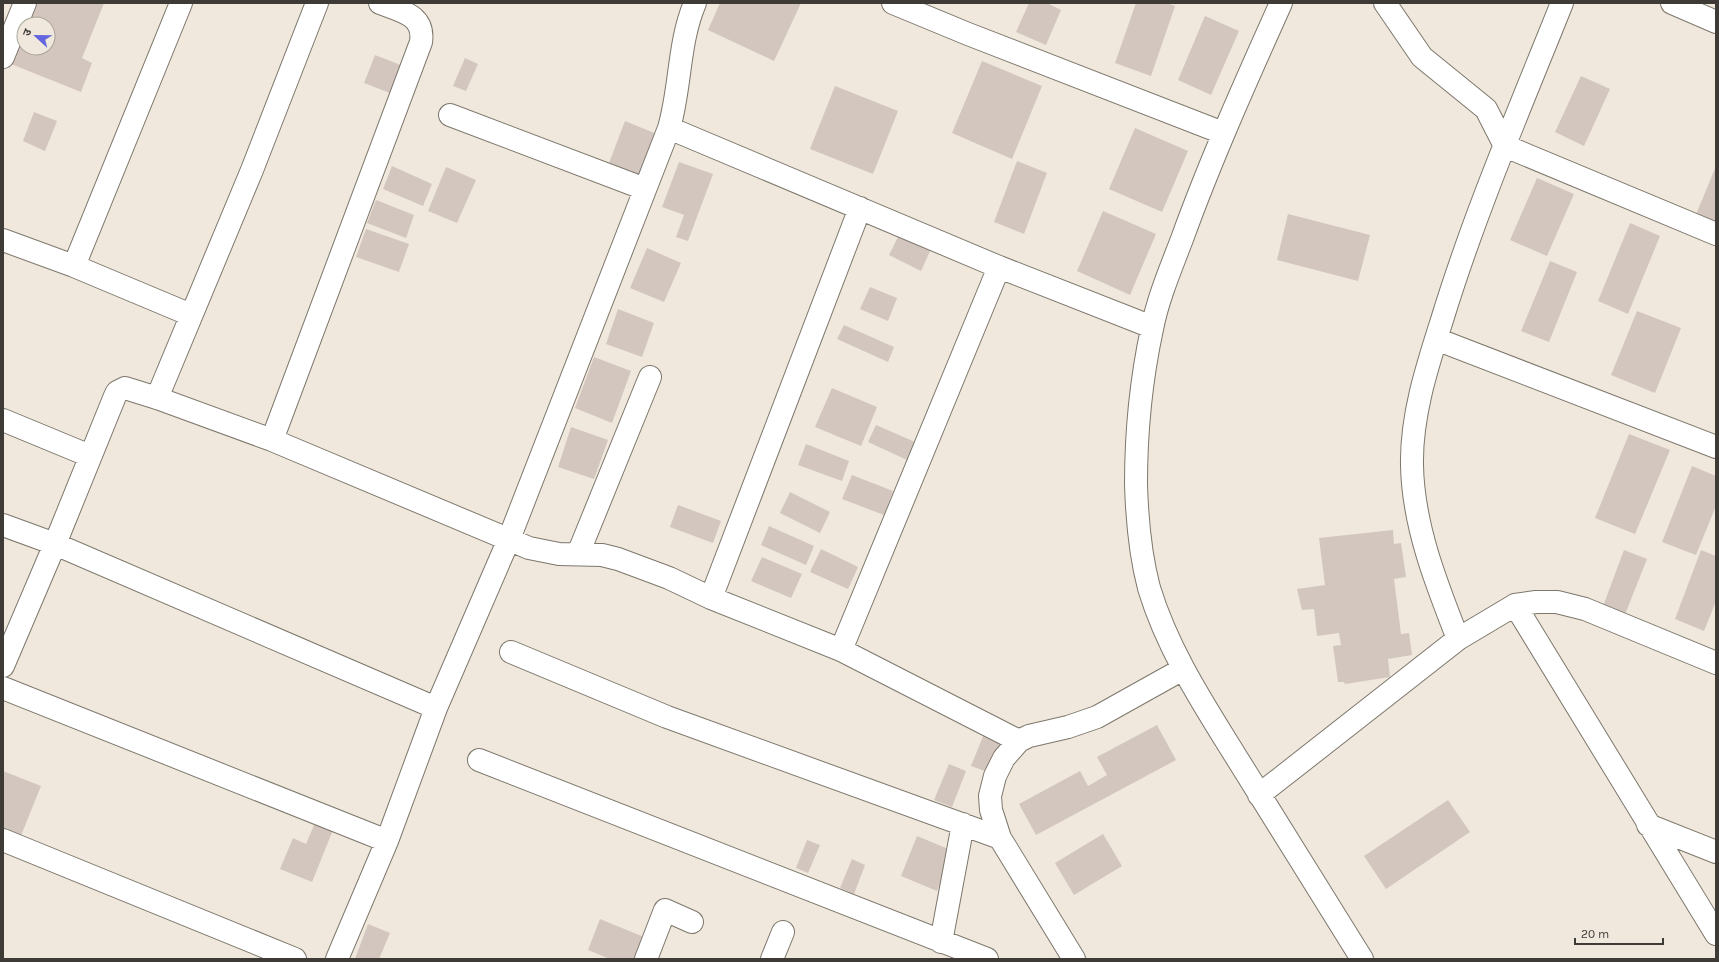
<svg xmlns="http://www.w3.org/2000/svg" width="1719" height="962" font-family="Karla,'Noto Sans Devanagari',sans-serif">
	<style>
		.building { fill: #d3c6bf; fill-rule: evenodd }
		.lines { fill: none; stroke-linecap: round; stroke-linejoin: round }
		.minor-casing { stroke: #7d776c; stroke-width: 24 }
		.minor { stroke: #fff; stroke-width: 22 }
	</style>
	<rect width="100%" height="100%" fill="#f0e8dc"/>
	<path class="building" d="M29,3H104L82,58L92,63L81,92L6,62ZM24,24H48V48H24Z
		M720,3H801L774,61L708,30Z
		M1029,3H1047L1061,10L1046,45L1016,32Z
		M1136,3H1166L1175,6L1151,76L1115,63Z
		M1205,16L1239,31L1211,95L1178,80Z
		M375,55L411,69L400,97L364,83Z
		M465,58L478,64L466,91L453,86Z
		M982,61L1042,86L1012,159L952,133Z
		M1581,76L1610,89L1584,146L1555,132Z
		M835,86L898,111L873,174L810,149Z
		M34,112L57,121L45,151L23,141Z
		M625,121L664,137L647,179L609,163Z
		M1135,128L1188,151L1162,212L1109,189Z
		M1017,161L1047,173L1024,234L994,222Z
		M679,162L713,174L688,241L676,237L684,215L662,207Z
		M392,166L432,184L423,206L383,189Z
		M1716,166V226L1695,217Z
		M446,167L476,180L457,223L428,211Z
		M1537,178L1574,194L1547,256L1510,240Z
		M376,200L414,215L406,238L367,223Z
		M1103,211L1156,234L1130,295L1077,271Z
		M1288,214L1370,235L1358,281L1277,260Z
		M1630,223L1660,236L1628,314L1598,301Z
		M366,229L409,244L399,272L356,257Z
		M900,233L931,249L921,271L889,255Z
		M647,248L681,263L664,302L630,288Z
		M1550,261L1577,272L1549,342L1521,331Z
		M870,287L897,298L888,321L860,309Z
		M618,309L654,323L642,357L606,344Z
		M1637,311L1681,328L1655,393L1611,375Z
		M844,325L894,347L888,362L837,339Z
		M594,357L631,371L612,423L575,408Z
		M832,388L877,407L861,446L815,427Z
		M876,425L915,442L907,460L868,442Z
		M571,427L608,440L594,479L558,467Z
		M1629,434L1670,450L1635,534L1595,518Z
		M806,444L849,461L842,481L798,465Z
		M1692,466L1716,476V506L1696,555L1662,542Z
		M852,475L893,491L884,515L842,499Z
		M790,492L830,512L820,533L780,513Z
		M678,505L721,521L713,543L670,527Z
		M769,526L814,546L806,565L761,545Z
		M1393,530L1394,544L1401,543L1406,577L1394,579L1401,634L1409,633L1412,655L1388,659L1390,677L1345,684L1344,682H1338L1333,646L1341,645L1339,633L1317,636L1314,609L1302,610L1297,589L1325,585L1319,538Z
		M821,549L858,567L848,589L810,572Z
		M1624,550L1647,559L1624,617L1602,609Z
		M1701,550L1716,556V601L1704,631L1675,619Z
		M762,557L802,574L791,598L751,581Z
		M1157,725L1176,760L1036,835L1019,804L1080,771L1088,786L1107,775L1097,757Z
		M986,729L1007,737L993,774L971,766Z
		M949,764L966,771L952,807L934,800Z
		M3,771L41,786L20,838L3,832Z
		M1448,800L1470,832L1386,889L1364,856Z
		M317,818L335,825L312,882L280,869L293,838L306,844Z
		M1103,834L1122,866L1074,895L1055,863Z
		M917,836L953,851L937,891L901,876Z
		M807,840L820,845L808,873L796,868Z
		M852,859L865,865L854,894L840,888Z
		M600,919L644,937L635,959H610L588,950Z
		M368,924L390,933L379,959H355Z"/>
	<g class="lines">
		<defs>
			<path id="minor" d="M893,3L968,34L1223,133
				M1281,3C1246,81 1211,159 1182,239C1171,268 1158,298 1152,329C1141,380 1136,432 1136,484C1137,519 1140,554 1149,588C1167,648 1202,702 1235,755C1277,823 1320,891 1362,959
				M1385,3L1422,57L1486,109L1505,146L1716,234
				M1672,3L1716,22
				M3,57L25,3
				M450,115L645,189
				M669,128L999,267L1152,327
				M3,240L74,266L191,315
				M74,266L181,3
				M1436,339L1716,447
				M157,398L252,170L317,3
				M3,420L90,456
				M272,440L421,42C425,15 401,11 380,3
				M3,525L55,544L436,708
				M578,554L650,377
				M711,598L860,208
				M1515,605L1716,934
				M1458,639C1436,583 1413,525 1412,465C1411,416 1427,367 1442,320C1475,212 1520,108 1562,3
				M841,650L999,267
				M511,652L667,717L1000,838
				M3,666L55,544L115,396L117,392L125,388L157,398L272,440L529,548L559,554L602,555L618,559L669,578L711,598L841,650L1019,741
				M3,688L387,841
				M479,760L987,959
				M1259,795L1458,639L1515,605L1536,602H1557L1585,609L1716,663
				M1648,825L1716,852
				M3,840L295,959
				M941,942L963,824
				M337,959L387,841L436,708L509,539L669,128C681,87 678,43 695,3
				M646,959L665,910L692,922
				M772,959L783,932
				M1074,959L1000,838L991,810L990,796L995,776L1004,758L1019,741L1029,736L1068,727L1097,717L1183,669"/>
		</defs>
		<use href="#minor" class="minor-casing"/>
		<use href="#minor" class="minor"/>
	</g>
	<rect width="1719" height="962" fill="none" stroke="#3e3b36" stroke-width="8"/>
	<g transform="translate(36 36) rotate(292)"><circle r="19" fill="#f0e8dc" stroke="#a9a39a"/>
	<path d="M0-3L7 15L0 10L-7 15Z" fill="#6265dd"/>
	<text y="-6" font-size="11" font-weight="bold" text-anchor="middle" fill="#3e3b36">उ</text>
	</g>
	<path d="M1575 938v6h88v-6" fill="none" stroke="#3e3b36" stroke-width="2"/>
	<text x="1581" y="938" font-size="12" fill="#3e3b36" stroke="#f0e8dc" stroke-width="3" paint-order="stroke">20 m</text>
</svg>
